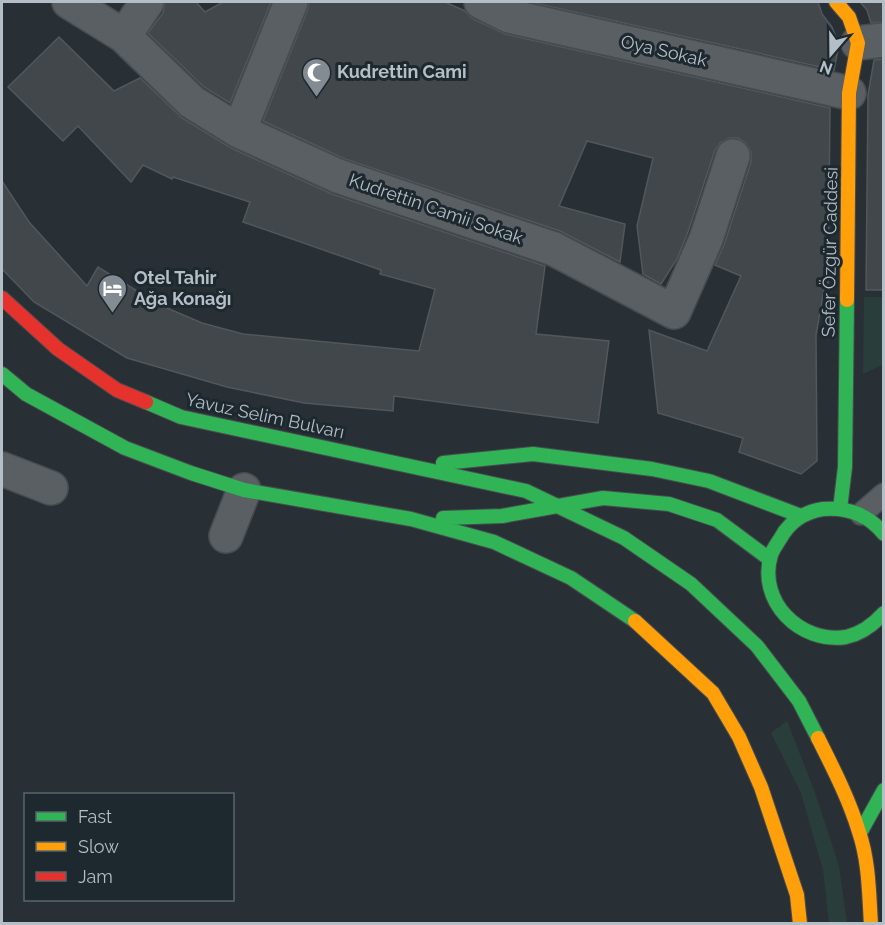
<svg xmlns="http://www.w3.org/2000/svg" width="885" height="925" font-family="Raleway,sans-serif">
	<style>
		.green { fill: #293d3b }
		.building { fill: #41474b; stroke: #51585d; stroke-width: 1.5 }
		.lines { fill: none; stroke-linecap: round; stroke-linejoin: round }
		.lane-casing { stroke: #474c50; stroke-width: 24 }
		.street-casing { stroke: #474c50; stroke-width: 36 }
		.fast-casing { stroke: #474c50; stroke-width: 16 }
		.slow-casing { stroke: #474c50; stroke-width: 16 }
		.jam-casing { stroke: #474c50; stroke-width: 16 }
		.lane { stroke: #595f63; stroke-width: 21 }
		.street { stroke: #595f63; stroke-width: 33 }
		.fast { stroke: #30b455; stroke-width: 14 }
		.slow { stroke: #ff9f0a; stroke-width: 14 }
		.jam { stroke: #e5322d; stroke-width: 14 }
		.labels { text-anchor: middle; stroke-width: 6; stroke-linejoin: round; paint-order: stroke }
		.street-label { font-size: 18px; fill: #b3bec6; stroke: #1d282f }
		.poi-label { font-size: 18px; font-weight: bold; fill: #b3bec6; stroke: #1d282f; text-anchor: start }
	</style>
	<rect width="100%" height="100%" fill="#293035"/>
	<path class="green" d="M864,297H883L884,364L863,374Z
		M787,721L814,790L839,866L847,923H829L823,870L801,793L771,733Z"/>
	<path class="building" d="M165,2H196L205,12L223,2H271L230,103L204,87L148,33L163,13Z
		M309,2H445L465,11L473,19L505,34L830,108L828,289H824L816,335L817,461L801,474L739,452L743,438L658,413L649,330L707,351L741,276L715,265L724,245L751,162V152L746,143L738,138H729L720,143L715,150L688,232L677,259L661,284L643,274L637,226L653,158L587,141L559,206L625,224L620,262L560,231L345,159L263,121L308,9Z
		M530,2H818L822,14L832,27L839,45L834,70Z
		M860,2H884V22L871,23L867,10Z
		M59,37L114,91L140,78L182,118L231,148L332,194L545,266L536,334L609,341L598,423L394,396L393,411L304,403L227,387L127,358L34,302L2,269V181L29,222L87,286L98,267L160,305L202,323L243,334L419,351L435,289L380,274L381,270L243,222L250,202L173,177L172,179L143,165L131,182L78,126L63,141L8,87Z
		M884,59V290H866L868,95L874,60Z"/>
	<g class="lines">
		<defs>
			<path id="lane" d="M861,514L884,494"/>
			<path id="street" d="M69,2L124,36L192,102L239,131L338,176L554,249L674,312L706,239L733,156
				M481,2L509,16L849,93
				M124,36L147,2
				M858,43L884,40
				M239,131L291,2
				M2,469L51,488
				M226,536L244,490"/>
			<path id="fast" d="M2,374L26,394L125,448L191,473L244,490L411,519L494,542L571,578L635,621
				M146,402L181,417L526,491L624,538L691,584L757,646L799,701L818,738
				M443,463L533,454L652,469L709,481L801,516
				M840,509L845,467L847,300
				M443,518L502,516L603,498L669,504L717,520L768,558
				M884,534C869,515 847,507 823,509C804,512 789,522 780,539C777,544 773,549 771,555C757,601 800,644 846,637C861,634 874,624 884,613
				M860,833L884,790"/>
			<path id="slow" d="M836,2L849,17L858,43L849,93L847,300
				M635,621L713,693L739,737L761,787L797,895L800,924
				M818,738C833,768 849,799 859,832C869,861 869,894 871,924"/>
			<path id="jam" d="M2,298L58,349L117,390L146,402"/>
		</defs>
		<use href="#lane" class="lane-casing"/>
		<use href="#street" class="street-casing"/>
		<use href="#fast" class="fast-casing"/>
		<use href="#slow" class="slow-casing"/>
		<use href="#jam" class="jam-casing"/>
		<use href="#lane" class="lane"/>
		<use href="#street" class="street"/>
		<use href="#fast" class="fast"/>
		<use href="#slow" class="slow"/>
		<use href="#jam" class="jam"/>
	</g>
	<defs>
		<symbol id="mosque-pin" viewBox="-11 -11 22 30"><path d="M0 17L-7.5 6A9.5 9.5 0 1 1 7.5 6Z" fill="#838c93" stroke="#1d282f"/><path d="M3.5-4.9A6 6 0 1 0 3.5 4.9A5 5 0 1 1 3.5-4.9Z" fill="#fff"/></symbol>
		<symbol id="hotel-pin" viewBox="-11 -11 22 30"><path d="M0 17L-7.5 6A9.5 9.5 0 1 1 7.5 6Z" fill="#838c93" stroke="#1d282f"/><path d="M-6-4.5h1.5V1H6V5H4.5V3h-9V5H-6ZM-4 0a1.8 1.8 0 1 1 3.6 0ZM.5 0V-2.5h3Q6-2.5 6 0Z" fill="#fff"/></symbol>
	</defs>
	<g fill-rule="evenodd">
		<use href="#mosque-pin" x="300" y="56" width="33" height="45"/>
		<use href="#hotel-pin" x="96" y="272" width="33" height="45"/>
	</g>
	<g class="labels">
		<g class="street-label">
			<text transform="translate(664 51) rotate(13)" y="6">Oya Sokak</text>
			<text transform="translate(436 209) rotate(19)" y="6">Kudrettin Camii Sokak</text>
			<text transform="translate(830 252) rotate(-89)" y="6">Sefer Özgür Caddesi</text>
			<text transform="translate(265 416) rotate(12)" y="6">Yavuz Selim Bulvarı</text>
		</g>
		<g class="poi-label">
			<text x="337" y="78">Kudrettin Cami</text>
			<text x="134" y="284">Otel Tahir<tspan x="134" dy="21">Ağa Konağı</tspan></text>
		</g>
	</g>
	<rect width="885" height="925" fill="none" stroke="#b3bec6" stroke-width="6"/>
	<rect x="24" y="793" width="210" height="108" fill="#1d282f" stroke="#59646b" stroke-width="1.5"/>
	<rect x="36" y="812" width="30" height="9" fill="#30b455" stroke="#59646b" stroke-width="1.5"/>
	<text x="78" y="823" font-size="18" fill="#b3bec6">Fast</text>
	<rect x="36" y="842" width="30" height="9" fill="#ff9f0a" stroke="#59646b" stroke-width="1.5"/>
	<text x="78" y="853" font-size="18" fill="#b3bec6">Slow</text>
	<rect x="36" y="872" width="30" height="9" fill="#e5322d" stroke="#59646b" stroke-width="1.5"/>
	<text x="78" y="883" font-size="18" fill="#b3bec6">Jam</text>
	<g transform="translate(831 54) rotate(200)" stroke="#1d282f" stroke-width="4.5" paint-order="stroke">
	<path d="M0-4.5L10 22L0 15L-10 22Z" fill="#b3bec6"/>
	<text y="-9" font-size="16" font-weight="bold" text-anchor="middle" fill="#b3bec6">N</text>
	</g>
</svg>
